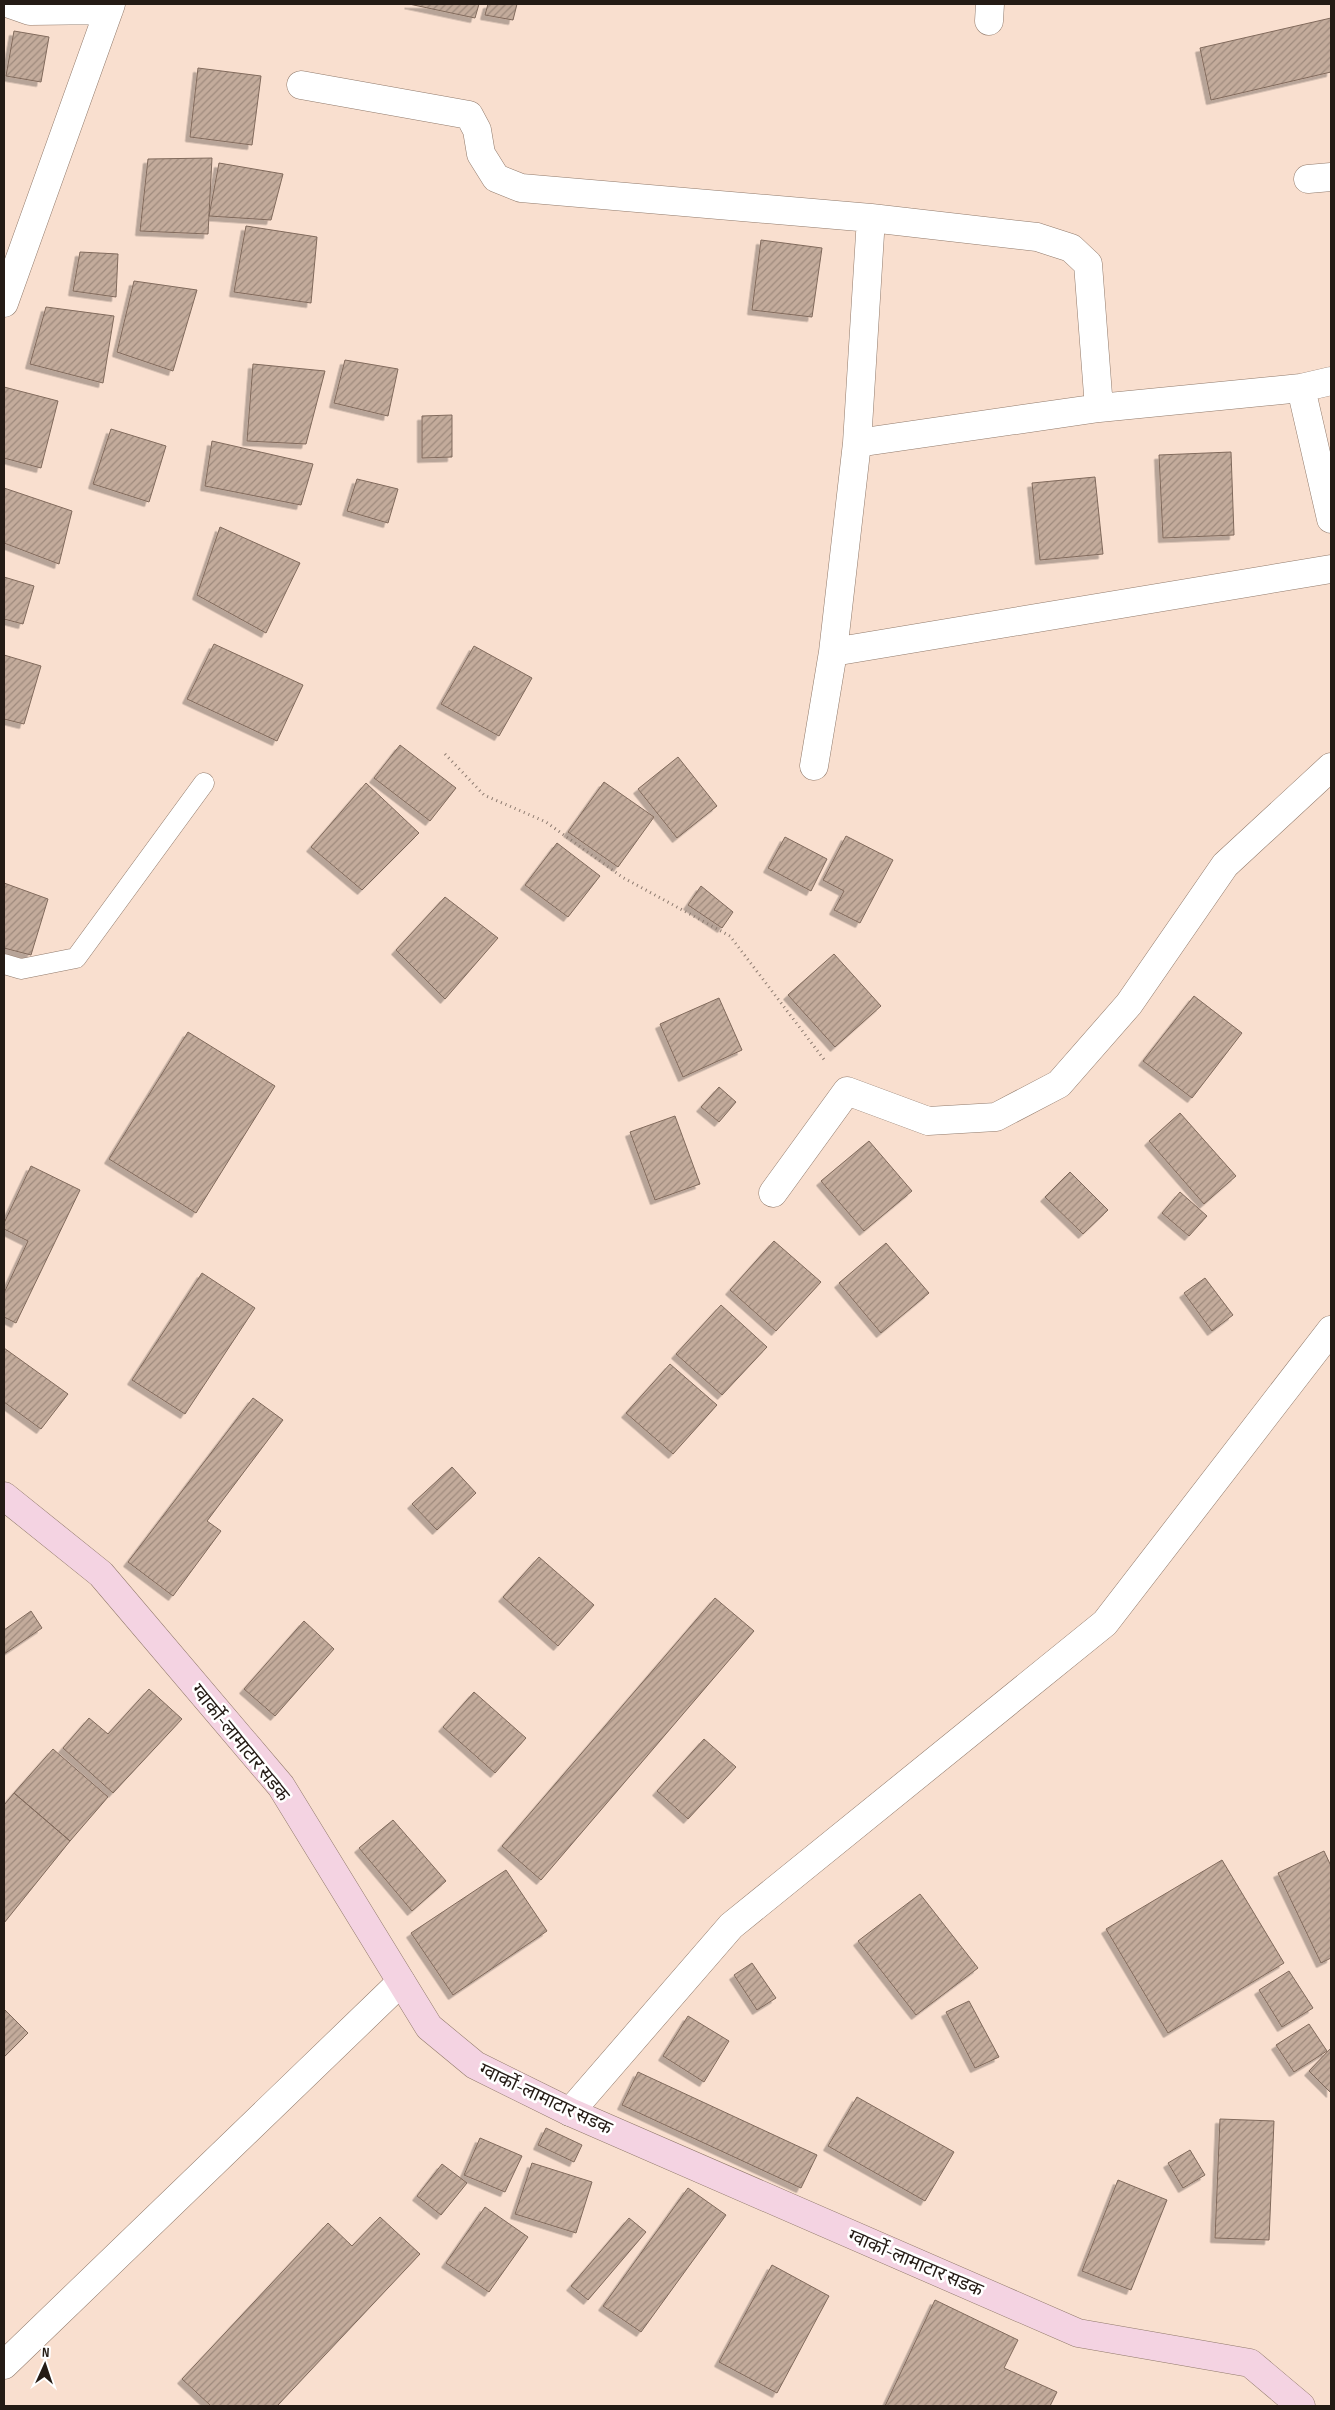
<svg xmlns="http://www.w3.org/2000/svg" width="1335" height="2410" font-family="'Sofia Sans Condensed','Noto Sans Devanagari',sans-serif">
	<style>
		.building { fill: url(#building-hatch); stroke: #816a5c; filter: url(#shadow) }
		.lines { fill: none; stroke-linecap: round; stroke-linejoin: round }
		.service-casing { stroke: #917a6b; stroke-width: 21 }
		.minor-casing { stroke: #917a6b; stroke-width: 29 }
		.secondary-casing { stroke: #917a6b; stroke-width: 29 }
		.path { stroke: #8d7b70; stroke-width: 3; stroke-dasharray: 1 4; stroke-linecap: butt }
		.service { stroke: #fff; stroke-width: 20 }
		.minor { stroke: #fff; stroke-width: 28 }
		.secondary { stroke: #f4d3e2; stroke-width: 28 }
		.labels { text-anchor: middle; stroke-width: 5; stroke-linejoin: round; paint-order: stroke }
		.street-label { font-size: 19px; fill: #241b15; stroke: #fff }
	</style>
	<defs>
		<pattern id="building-hatch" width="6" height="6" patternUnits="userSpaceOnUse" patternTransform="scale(1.25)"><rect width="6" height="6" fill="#c3ab9b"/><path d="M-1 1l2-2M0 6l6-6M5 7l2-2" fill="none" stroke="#9e8a7d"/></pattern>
		<filter id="shadow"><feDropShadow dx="-4.5" dy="4.5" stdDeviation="0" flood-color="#0004"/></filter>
	</defs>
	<rect width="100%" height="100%" fill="#f9dfcf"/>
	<path class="building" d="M409,4H479L475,18Z
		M488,4H517L513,20L485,15Z
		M1331,18V72L1211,100L1200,48Z
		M14,31L49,37L41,82L6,76Z
		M198,68L261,76L252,145L190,137Z
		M212,158L208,234L140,231L148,159Z
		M219,163L283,174L271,220L209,216Z
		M246,226L317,237L311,303L234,292Z
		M761,240L822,248L812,317L752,310Z
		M80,252L118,254L116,297L73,291Z
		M134,281L197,290L173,371L117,352Z
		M46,307L114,316L103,383L30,364Z
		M345,360L398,369L388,416L334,403Z
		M253,364L325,371L306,444L247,441Z
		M4,387L58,401L41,468L4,458Z
		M452,415V457L422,458V416Z
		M111,429L166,446L149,502L93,484Z
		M212,441L313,464L301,505L205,486Z
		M1231,452L1234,535L1163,538L1159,455Z
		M1095,477L1103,554L1040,560L1032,483Z
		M357,479L398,489L388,523L347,511Z
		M4,488L72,511L59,564L4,543Z
		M220,527L300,563L266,633L197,595Z
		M4,577L34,586L23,624L4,619Z
		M214,644L303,685L277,741L187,699Z
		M474,646L532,678L499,736L441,704Z
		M4,655L41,666L24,724L4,719Z
		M400,745L456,788L430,821L374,778Z
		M678,757L717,806L677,838L638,789Z
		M604,782L654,817L618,867L568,832Z
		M366,783L419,833L362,890L311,847Z
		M846,836L893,860L860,923L834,910L844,891L823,880Z
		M785,837L827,859L811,891L768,868Z
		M557,843L600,876L568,917L525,885Z
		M4,883L48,899L31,955L4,948Z
		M701,886L733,912L722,928L688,905Z
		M445,897L498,938L445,999L396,950Z
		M834,954L881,1006L835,1047L788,995Z
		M1194,996L1242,1033L1192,1098L1143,1061Z
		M719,998L742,1050L683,1077L660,1024Z
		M188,1032L275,1086L196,1213L109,1159Z
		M719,1087L736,1102L719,1122L701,1107Z
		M1180,1113L1236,1176L1204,1204L1149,1141Z
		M675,1116L700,1184L655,1200L630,1132Z
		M869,1141L912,1191L864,1231L821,1181Z
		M31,1166L80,1190L16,1323L4,1317V1293L28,1241L4,1229V1223Z
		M1070,1172L1108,1210L1083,1234L1045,1197Z
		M1180,1192L1207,1216L1189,1236L1162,1213Z
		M774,1241L821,1282L776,1331L730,1290Z
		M886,1243L929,1293L881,1333L839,1283Z
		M202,1273L255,1308L185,1414L132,1380Z
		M1205,1278L1233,1315L1212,1331L1184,1293Z
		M721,1305L767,1347L722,1395L676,1354Z
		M4,1348L68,1394L41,1429L4,1402Z
		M670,1364L717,1405L673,1454L626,1413Z
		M253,1398L283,1420L207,1521L221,1531L173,1596L128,1562Z
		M452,1467L476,1493L437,1530L412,1504Z
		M539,1557L594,1605L558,1646L503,1597Z
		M715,1598L754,1631L541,1880L502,1846Z
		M31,1611L42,1628L4,1654V1630Z
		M304,1621L334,1649L275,1716L244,1689Z
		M149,1689L182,1719L113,1793L63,1748L89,1718L108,1734Z
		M474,1692L526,1738L495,1773L443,1727Z
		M704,1739L736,1767L688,1819L657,1791Z
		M53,1749L108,1797L70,1841L14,1793Z
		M14,1793L70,1841L4,1923V1805Z
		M393,1820L446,1881L412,1911L359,1848Z
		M1324,1851L1331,1866V1958L1321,1963L1278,1873Z
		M1222,1860L1284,1963L1168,2033L1106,1929Z
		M506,1870L547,1931L453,1995L411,1933Z
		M920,1894L978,1968L916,2015L858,1941Z
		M752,1963L776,1998L757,2010L734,1975Z
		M1289,1971L1313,2008L1282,2027L1259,1990Z
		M969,2001L999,2057L975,2068L946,2012Z
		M4,2009L28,2033L4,2057Z
		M688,2016L729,2041L704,2082L663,2056Z
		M1309,2024L1327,2051L1294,2072L1276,2045Z
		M1331,2048V2093L1309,2071Z
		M638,2072L817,2155L801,2188L622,2105Z
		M857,2097L954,2152L925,2201L828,2146Z
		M1220,2119L1274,2121L1269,2240L1215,2238Z
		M546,2128L582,2145L574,2162L538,2145Z
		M480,2138L522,2156L505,2192L464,2175Z
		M1190,2150L1205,2175L1183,2188L1168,2163Z
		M532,2163L592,2182L576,2233L515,2214Z
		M442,2164L467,2183L441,2215L417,2196Z
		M1118,2180L1167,2200L1131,2290L1082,2271Z
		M688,2188L726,2215L641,2332L603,2306Z
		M485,2207L528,2237L489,2292L446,2263Z
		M380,2217L420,2254L277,2406H211L182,2379L328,2223L352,2246Z
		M629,2218L646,2232L588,2300L571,2286Z
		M772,2265L829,2296L777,2393L719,2362Z
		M935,2300L1018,2340L1004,2368L1057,2392L1050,2406H885Z"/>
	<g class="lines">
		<defs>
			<path id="service" d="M4,964L21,969L76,958L204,783"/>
			<path id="minor" d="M10,4L30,11L109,10
				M989,21L990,4
				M301,85L469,115L477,130L481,154L496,178L521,188L871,218L1037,237L1071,248L1088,264L1099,408
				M1308,179L1331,177
				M4,303L111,4
				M1301,388L1331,519
				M857,443L1099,408L1301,388L1331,381
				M833,652L1331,569
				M814,766L833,652L857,443L871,218
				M773,1193L847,1091L928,1121L996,1117L1059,1084L1129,1004L1225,865L1331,767
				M570,2112L731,1926L1105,1623L1331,1330
				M4,2365L401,1982"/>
			<path id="secondary" d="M4,1496L101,1574L281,1786L429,2027L475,2065L570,2112L1078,2333L1250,2363L1301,2406"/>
		</defs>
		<use href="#service" class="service-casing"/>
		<use href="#minor" class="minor-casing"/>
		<use href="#secondary" class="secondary-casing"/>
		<path class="path" d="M445,754L484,795L546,822L622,877L730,936L826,1062"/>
		<use href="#service" class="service"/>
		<use href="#minor" class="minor"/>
		<use href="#secondary" class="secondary"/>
	</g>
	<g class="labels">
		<g class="street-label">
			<text transform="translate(241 1742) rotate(51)" y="7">ग्वार्को-लामाटार सडक</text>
			<text transform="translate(546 2098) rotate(25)" y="7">ग्वार्को-लामाटार सडक</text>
			<text transform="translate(916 2262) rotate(23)" y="7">ग्वार्को-लामाटार सडक</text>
		</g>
	</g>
	<rect width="1335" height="2410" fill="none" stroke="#241b15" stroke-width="10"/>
	<g transform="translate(45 2365) rotate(3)" stroke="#ffffff" stroke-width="4" paint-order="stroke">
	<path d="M0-4L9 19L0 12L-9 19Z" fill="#241b15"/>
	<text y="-8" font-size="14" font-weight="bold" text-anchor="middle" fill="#241b15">N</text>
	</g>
</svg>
